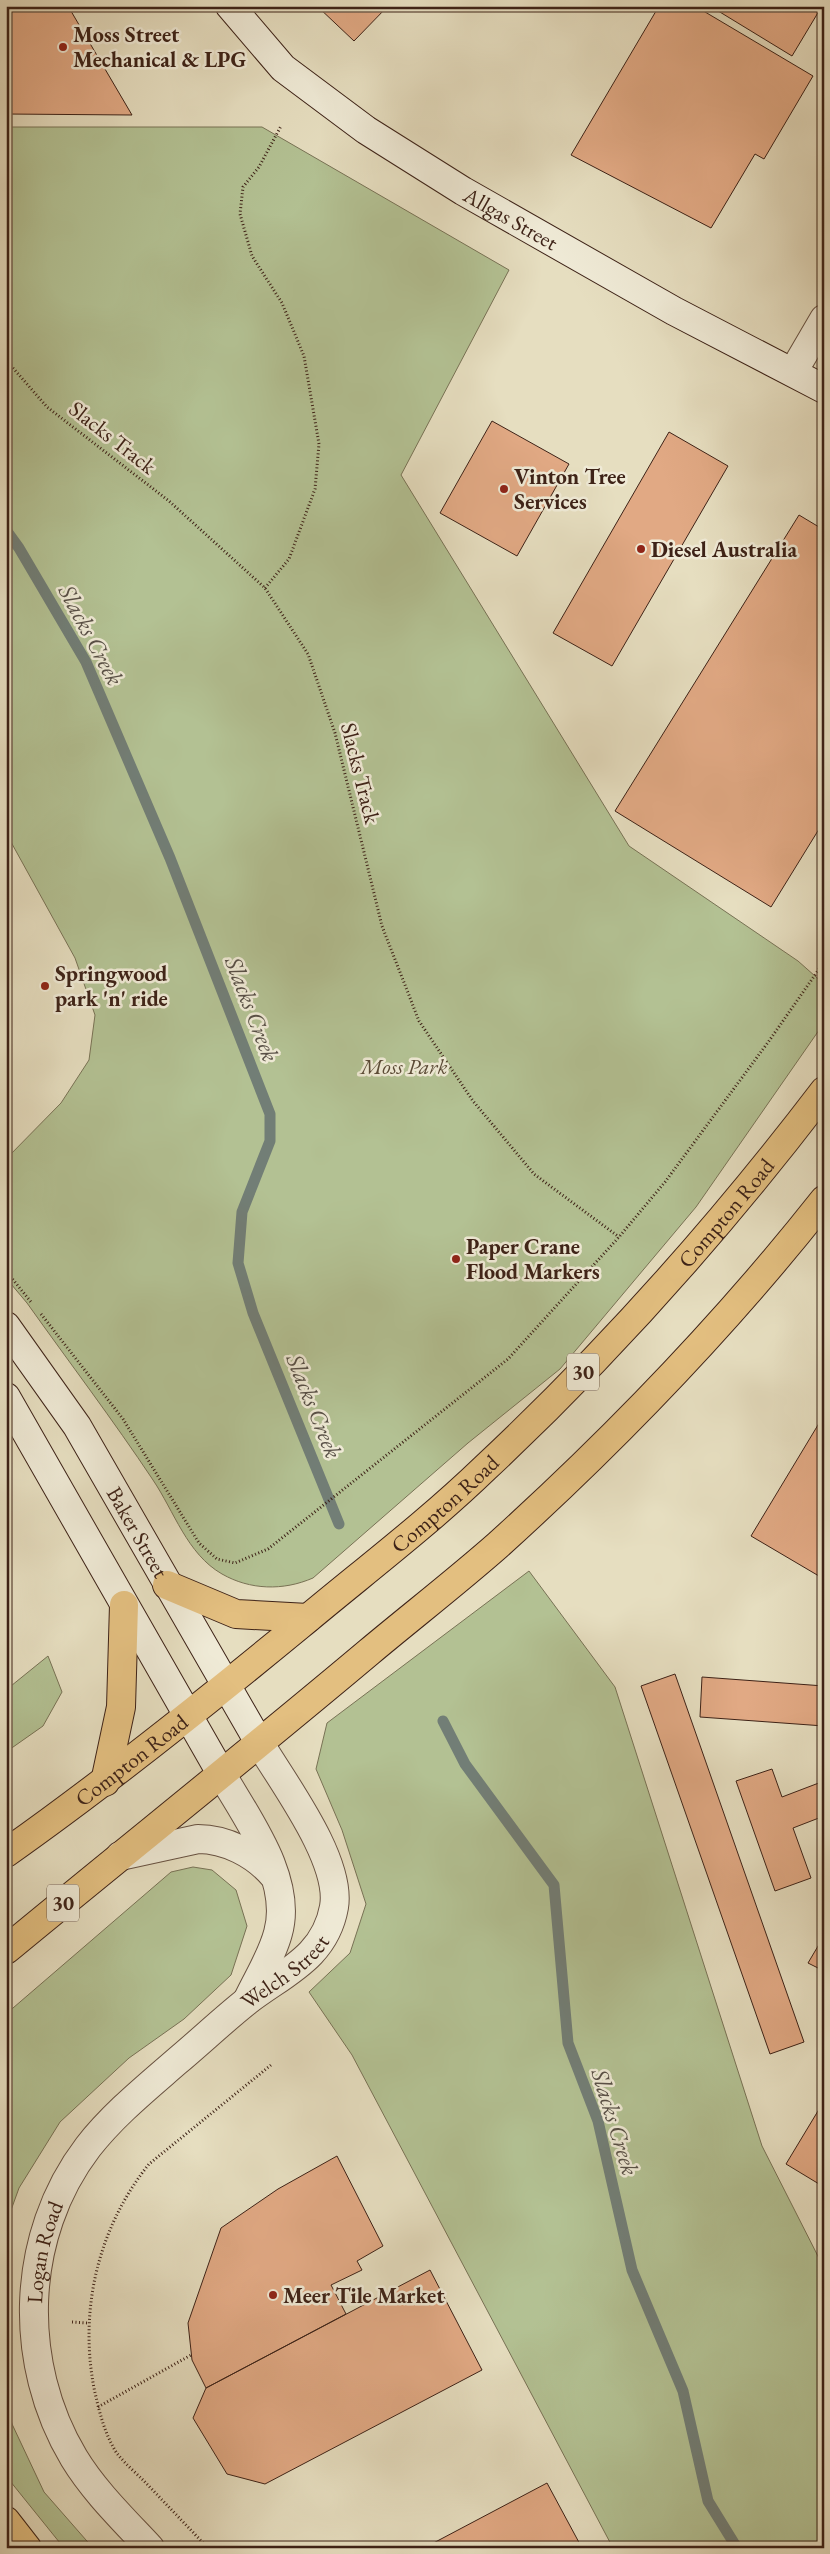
<svg xmlns="http://www.w3.org/2000/svg" width="830" height="2554" font-family="'EB Garamond',serif">
	<style>
		.green { fill: #b3c193; stroke: #787255 }
		.lines { fill: none; stroke-linecap: round; stroke-linejoin: round }
		.stream { stroke: #727e76; stroke-width: 11 }
		.building { fill: #e1a984; stroke: #3d2217 }
		.street-casing { stroke: #675141; stroke-width: 30 }
		.secondary-casing { stroke: #3d2217; stroke-width: 30 }
		.primary-casing { stroke: #3d2217; stroke-width: 30 }
		.path { stroke: #3d2217; stroke-width: 3; stroke-dasharray: 1 2.5; stroke-linecap: butt }
		.street { stroke: #efead6; stroke-width: 28 }
		.secondary { stroke: #efead6; stroke-width: 28 }
		.primary { stroke: #e3bf80; stroke-width: 28 }
		.poi-dot { fill: #8f2418; stroke: #efead6; stroke-width: 2 }
		.labels { text-anchor: middle; stroke-width: 5; stroke-linejoin: round; paint-order: stroke }
		.shield { fill: #efead6; stroke: #725e50; stroke-width: 1 }
		.shield-label { font-size: 21px; font-weight: bold; fill: #3d2217 }
		.poi-label { font-size: 22px; font-weight: bold; fill: #3d2217; stroke: #efead6; text-anchor: start }
		.street-label { font-size: 22px; fill: #3d2217; stroke: #efead6 }
		.park-label { font-size: 22px; font-style: italic; fill: #5a4a36; stroke: #efead6 }
		.water-label { font-size: 24px; font-style: italic; fill: #585047; stroke: #efead6 }
	</style>
	<rect width="100%" height="100%" fill="#e6dec0"/>
	<filter id="stains"><feTurbulence type="fractalNoise" baseFrequency=".004" numOctaves="4"/><feColorMatrix values="0 0 0 0 .2 0 0 0 0 .09 0 0 0 0 .02 0 0 0 .5 -.17"/></filter>
	<radialGradient id="worn" r=".72"><stop offset=".6" stop-color="#630" stop-opacity="0"/><stop offset="1" stop-color="#630" stop-opacity=".3"/></radialGradient>
	<path class="green" d="M6,127H262L509,270L401,475L629,846L798,961L824,984V1023L696,1207L560,1369L468,1443L313,1578C283,1591 250,1590 222,1574C187,1554 174,1511 153,1480C113,1420 69,1362 27,1303L6,1278V1159L61,1103L89,1060L95,1015L75,958L6,833Z
		M529,1571L615,1687L762,2146L824,2268V2548H613L352,2055L309,1992L350,1953L366,1904L342,1830L316,1769L327,1723Z
		M48,1656L62,1692L43,1726L6,1752V1690Z
		M193,1867L212,1870L236,1890L247,1926L231,1975L184,2019L129,2058L60,2122L19,2188L6,2224V2014L171,1872Z
		M6,2399L12,2424L44,2492L93,2548H64L6,2476Z"/>
	<g class="lines">
		<path class="stream" d="M6,530L19,548L86,662L170,858L270,1114V1141L242,1212L238,1263L253,1313L339,1524
			M443,1721L465,1764L554,1885L568,2043L598,2121L632,2270L683,2391L708,2501L737,2548"/>
	</g>
	<path class="building" d="M6,6H68L132,115L6,114Z
		M317,6H386L387,7L354,41Z
		M659,6H695L813,76L764,159L755,154L711,228L571,155Z
		M710,6H822L792,56Z
		M492,421L569,464L517,556L440,513Z
		M669,432L728,466L612,666L553,633Z
		M799,515L824,530V821L771,907L615,811Z
		M824,1415V1579L751,1536Z
		M675,1674L804,2042L770,2054L641,1686Z
		M702,1677L824,1686V1726L700,1717Z
		M772,1769L782,1797L824,1781V1816L793,1828L811,1878L775,1891L736,1781Z
		M824,1936V1971L808,1963Z
		M824,2101V2187L786,2164Z
		M337,2156L383,2246L357,2261L362,2270L331,2285L346,2314L206,2388L192,2360L188,2323L221,2228L278,2189Z
		M430,2270L482,2370L265,2484L227,2474L193,2418L206,2388Z
		M547,2483L582,2548H424Z"/>
	<g class="lines">
		<defs>
			<g id="street">
				<path d="M793,372L824,319"/>
				<path d="M222,1775C248,1820 293,1880 278,1933C272,1956 258,1978 248,1999"/>
				<path d="M120,1856L198,1839C226,1839 255,1854 273,1875"/>
				<path id="s1" d="M150,2548C123,2519 94,2491 74,2458C17,2363 20,2236 88,2147C113,2115 145,2089 176,2062C200,2042 223,2020 247,2001C283,1973 325,1958 334,1907C342,1861 284,1784 260,1744"/>
			</g>
			<g id="secondary">
				<path id="s2" d="M230,6L283,68L366,130L463,191L674,311L824,389"/>
				<path id="s3" d="M6,1326L77,1426L260,1744"/>
				<path d="M6,1397L222,1775"/>
			</g>
			<g id="primary">
				<path d="M167,1585L236,1614L308,1618"/>
				<path d="M105,1782L121,1707L124,1605"/>
				<path id="s4" d="M6,1853C108,1781 204,1704 300,1625C362,1573 427,1524 485,1468C609,1352 721,1226 824,1091"/>
				<path d="M6,1950C127,1850 249,1753 369,1652C412,1616 456,1582 498,1545C615,1439 726,1324 824,1200"/>
				<path d="M6,2521L27,2548"/>
			</g>
		</defs>
		<use href="#street" class="street-casing"/>
		<use href="#secondary" class="secondary-casing"/>
		<use href="#primary" class="primary-casing"/>
		<path class="path" d="M6,360L47,407L169,501L265,588L308,654L335,733L382,926L419,1021L473,1101L534,1174L619,1237
			M265,588L289,559L315,489L319,444L304,356L282,303L252,256L240,214L243,187L259,167L281,126
			M6,1271L31,1302
			M41,1314L123,1419L199,1543L217,1559L235,1563L268,1549L508,1359L619,1237L665,1182L769,1041L824,962
			M72,2322L88,2323
			M98,2407L191,2355
			M208,2548C187,2526 166,2504 145,2482C136,2473 124,2463 116,2452C104,2432 99,2411 94,2388C79,2309 98,2228 149,2164L271,2065"/>
		<use href="#street" class="street"/>
		<use href="#secondary" class="secondary"/>
		<use href="#primary" class="primary"/>
	</g>
	<g class="poi-dot">
		<circle cx="63" cy="47" r="5"/>
		<circle cx="504" cy="489" r="5"/>
		<circle cx="641" cy="549" r="5"/>
		<circle cx="45" cy="986" r="5"/>
		<circle cx="456" cy="1259" r="5"/>
		<circle cx="273" cy="2295" r="5"/>
	</g>
	<g class="labels">
		<g class="shield">
			<rect x="567" y="1353.5" width="32" height="37" rx="4"/>
			<rect x="47" y="1884.5" width="32" height="37" rx="4"/>
		</g>
		<g class="shield-label">
			<text x="583" y="1379">30</text>
			<text x="63" y="1910">30</text>
		</g>
		<g class="poi-label">
			<text x="73" y="42">Moss Street<tspan x="73" dy="25">Mechanical &amp; LPG</tspan></text>
			<text x="514" y="484">Vinton Tree<tspan x="514" dy="25">Services</tspan></text>
			<text x="651" y="557">Diesel Australia</text>
			<text x="55" y="981">Springwood<tspan x="55" dy="25">park 'n' ride</tspan></text>
			<text x="466" y="1254">Paper Crane<tspan x="466" dy="25">Flood Markers</tspan></text>
			<text x="283" y="2303">Meer Tile Market</text>
		</g>
		<g class="street-label">
			<text dy="8" stroke="none"><textPath href="#s2" startOffset="355">Allgas Street</textPath></text>
			<text transform="translate(113 437) rotate(38)" y="8">Slacks Track</text>
			<text transform="translate(361 773) rotate(76)" y="8">Slacks Track</text>
			<text dy="8" stroke="none"><textPath href="#s4" startOffset="966">Compton Road</textPath></text>
			<text dy="8" stroke="none"><textPath href="#s4" startOffset="561">Compton Road</textPath></text>
			<text dy="8" stroke="none"><textPath href="#s3" startOffset="245">Baker Street</textPath></text>
			<text dy="8" stroke="none"><textPath href="#s4" startOffset="156">Compton Road</textPath></text>
			<text dy="8" stroke="none"><textPath href="#s1" startOffset="712">Welch Street</textPath></text>
			<text dy="8" stroke="none"><textPath href="#s1" startOffset="332">Logan Road</textPath></text>
		</g>
		<g class="park-label">
			<text x="404" y="1074">Moss Park</text>
		</g>
		<g class="water-label">
			<text transform="translate(91 635) rotate(62)" y="8">Slacks Creek</text>
			<text transform="translate(252 1009) rotate(69)" y="8">Slacks Creek</text>
			<text transform="translate(314 1406) rotate(68)" y="8">Slacks Creek</text>
			<text transform="translate(615 2122) rotate(73)" y="8">Slacks Creek</text>
		</g>
	</g>
	<rect width="830" height="2554" fill="none" stroke="#e6dec0" stroke-width="25"/>
	<rect x="8" y="8" width="815" height="2539" fill="none" stroke="#3d2217" stroke-width="2.5"/>
	<rect x="12" y="12" width="805" height="2529" fill="none" stroke="#3d2217"/>
	<rect width="100%" height="100%" filter="url(#stains)"/>
	<rect width="100%" height="100%" fill="url(#worn)"/>
</svg>
